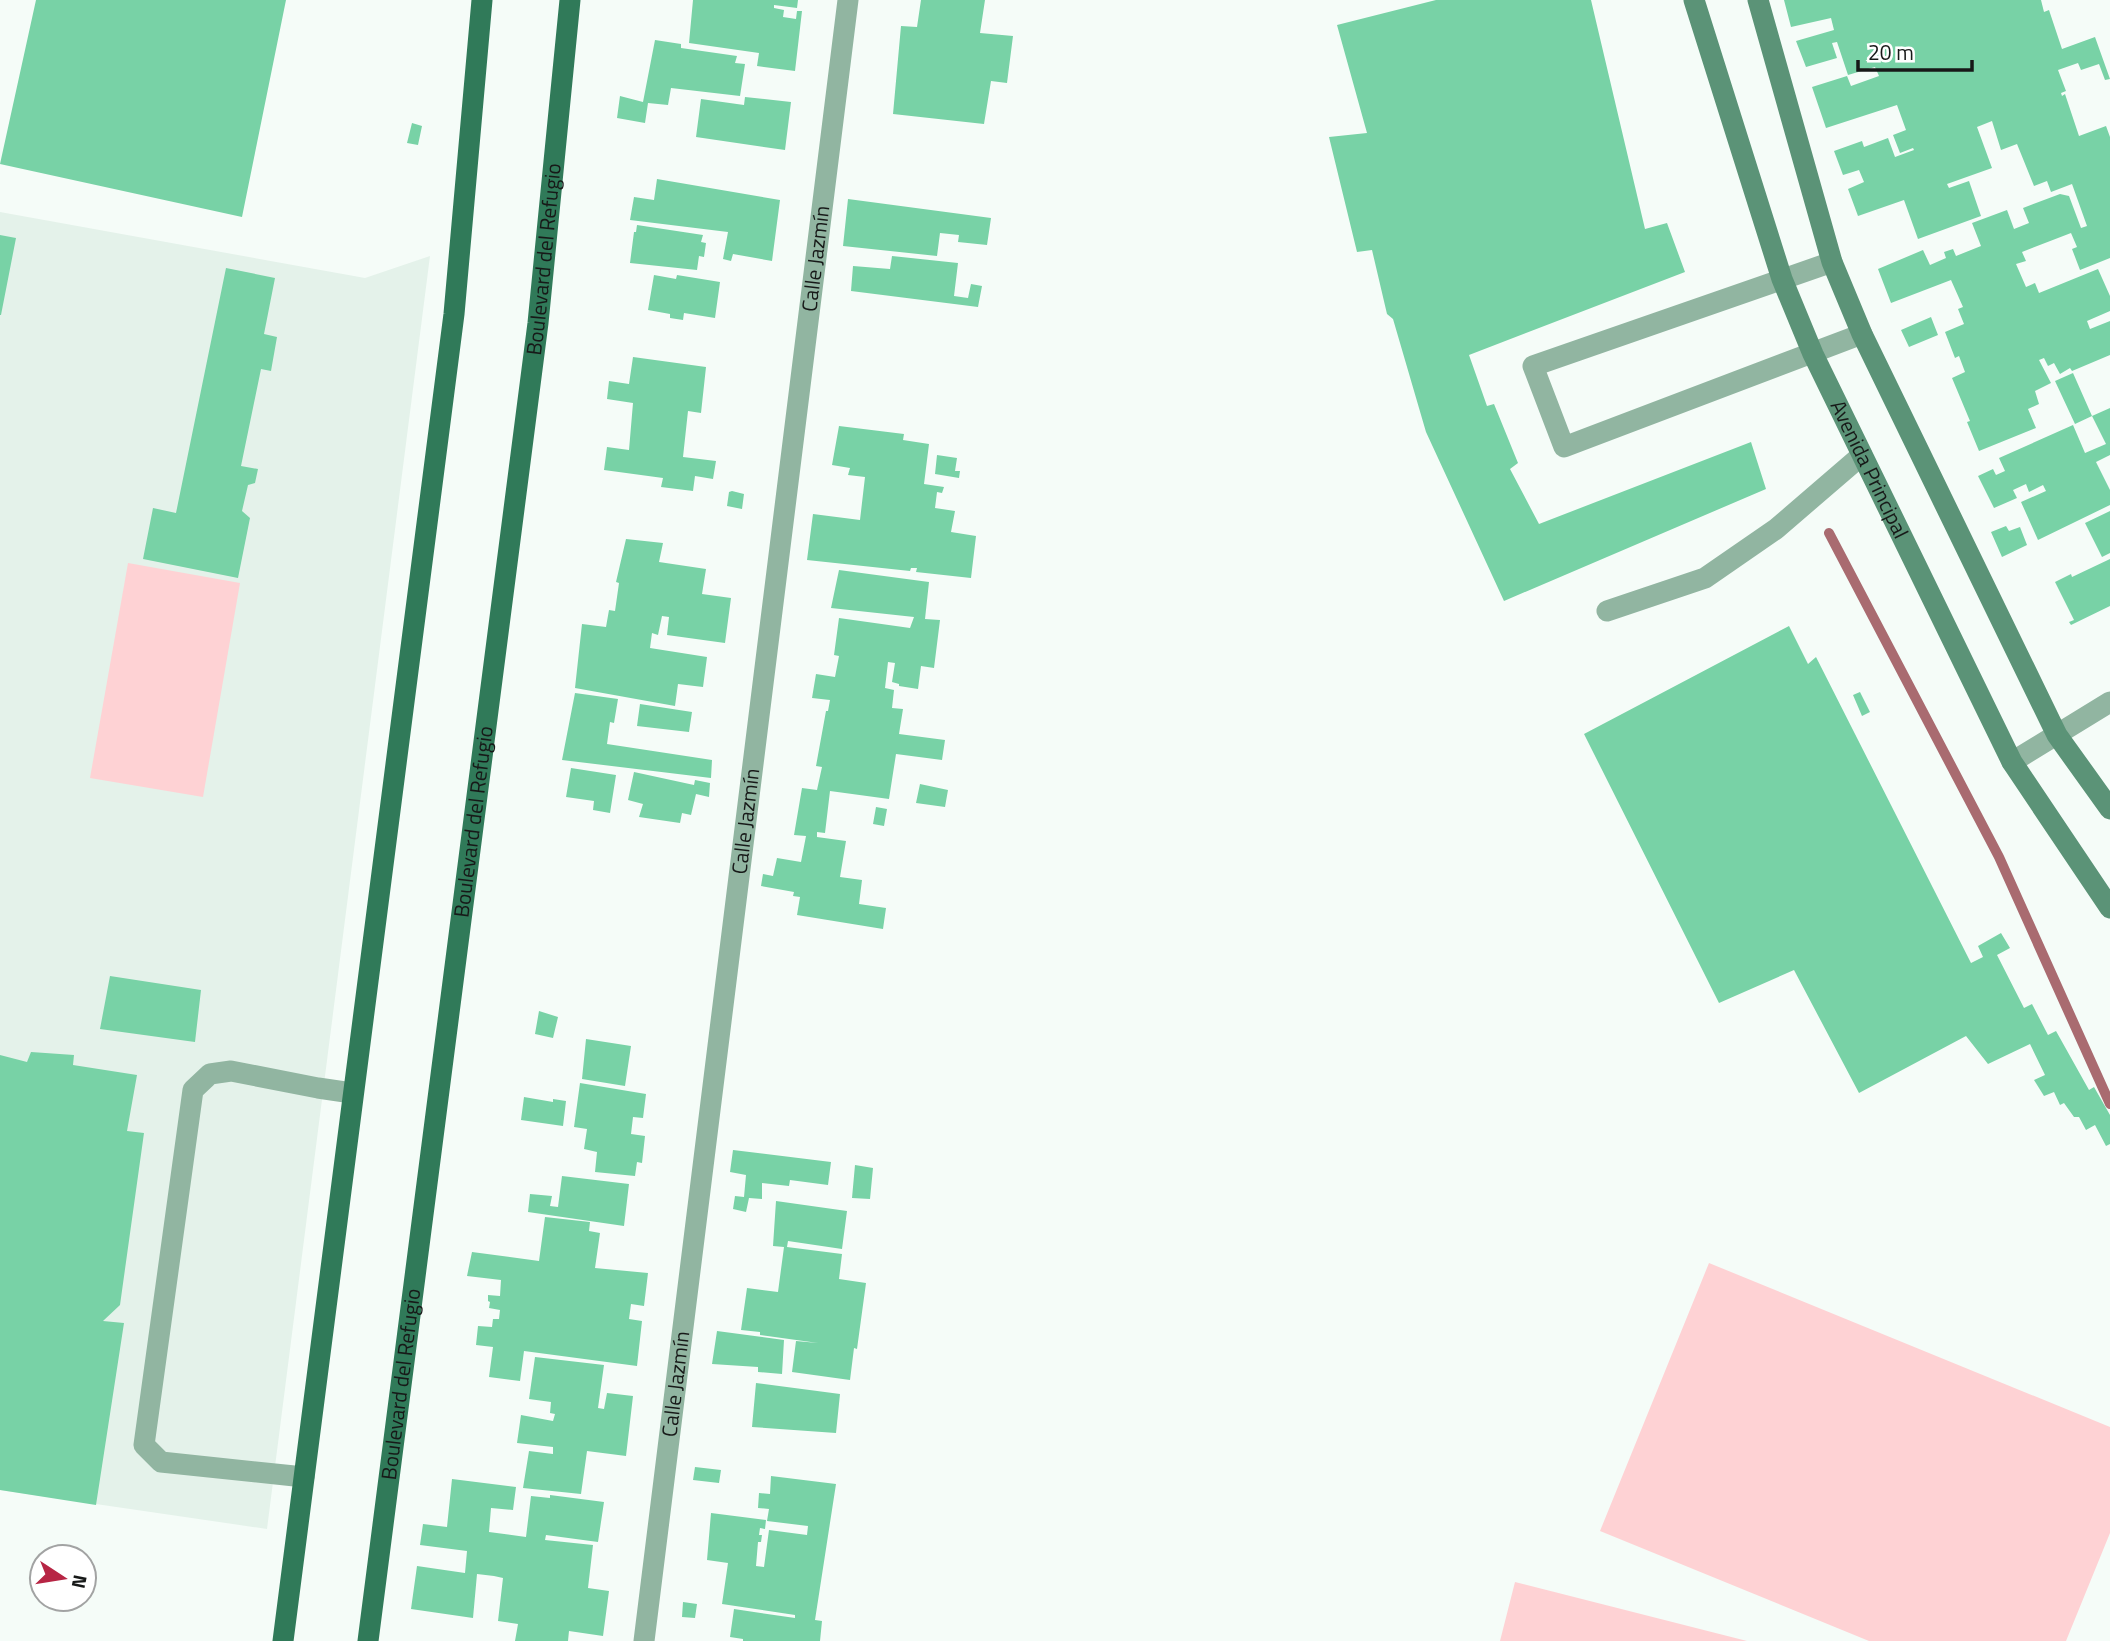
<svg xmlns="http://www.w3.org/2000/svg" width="2110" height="1641" font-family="'Titillium Web',sans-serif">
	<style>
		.built { fill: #e4f2ea }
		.green { fill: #fed2d4 }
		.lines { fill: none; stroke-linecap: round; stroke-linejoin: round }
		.stream { stroke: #a96b70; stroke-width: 10 }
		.building { fill: #78d2a6 }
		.service { stroke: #91b5a1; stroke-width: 21 }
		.minor { stroke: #91b5a1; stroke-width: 21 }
		.secondary { stroke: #5b9377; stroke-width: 21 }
		.primary { stroke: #307a59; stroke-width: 21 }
		.labels { text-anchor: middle; stroke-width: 7; stroke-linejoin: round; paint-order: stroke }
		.street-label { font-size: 21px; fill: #171918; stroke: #fff }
	</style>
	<rect width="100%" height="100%" fill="#f5fcf8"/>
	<path class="built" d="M0,212L365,278L430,256L267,1529L0,1490Z"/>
	<path class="green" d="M128,563L240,583L203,797L90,778Z
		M1709,1263L2110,1427V1533L2066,1641H1869L1600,1531Z
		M1515,1582L1747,1641H1500Z"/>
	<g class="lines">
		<path class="stream" d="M1829,533L1999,857L2110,1104"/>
	</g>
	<path class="building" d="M36,0H286L242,217L0,164Z
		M693,0H798L797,8L774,5V8L784,10L783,17L796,19L797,11H802L795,71L757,66L759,53L689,43Z
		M921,0H985L980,33L1013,36L1007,83L991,81L984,124L893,114L901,26L917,27Z
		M1436,0H1591L1645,229L1667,223L1685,272L1469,355L1487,406L1494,404L1518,463L1510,469L1539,524L1751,442L1766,489L1504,601L1426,432L1393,319L1387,314L1372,250L1357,252L1329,137L1367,133L1337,25Z
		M1784,0H2041L2044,12L2049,10L2062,49L2095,37L2110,79L2105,80L2099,64L2081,70L2078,63L2058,70L2066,91L2061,93L2062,96L2065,94L2079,136L2106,126L2110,137V258L2080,270L2072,249L2077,247L2071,233L2022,252L2026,261L2016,264L2026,287L2035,283L2039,293L2098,269L2110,296V311L2087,321L2090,329L2110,321V355L2072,371L2070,368L2060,374L2054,363L2048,366L2044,358L2039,360L2051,383L2035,391L2039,404L2028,409L2036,428L1979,451L1967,422L1970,421L1952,378L1965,372L1959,356L1955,358L1945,332L1964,324L1958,309L1963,307L1951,280L1891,303L1878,269L1923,250L1930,265L1946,258L1944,252L1953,249L1956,256L1981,246L1972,223L2007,210L2014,229L2029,223L2023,208L2060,194L2069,196L2081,228L2087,226L2072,184L2051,192L2047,181L2034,186L2017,144L2001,150L1992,121L1977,127L1992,168L1947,184L1949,188L1969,181L1981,216L1918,239L1904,200L1858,216L1848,189L1864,182L1859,170L1843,175L1834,151L1862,141L1864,147L1888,138L1895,157L1914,150L1913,148L1900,153L1893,135L1906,130L1897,105L1826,128L1812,87L1847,76L1851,86L1879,76L1875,67L1848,75L1837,42L1832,43L1837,58L1806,67L1796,41L1834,30L1831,18L1791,27Z
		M655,40L681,44V48L737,56L735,63L745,64L740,96L671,88L668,105L648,103L645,123L617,118L620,96L643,102Z
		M745,97L791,102L785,150L696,137L701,99L744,105Z
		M412,123L422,126L418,145L407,143Z
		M657,179L780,200L772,261L733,254L731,261L723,259L728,232L630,220L634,197L654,200Z
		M848,199L991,218L987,245L958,242L959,235L940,233L937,256L843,246Z
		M637,225L703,235L701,242L706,243L704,257L699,256L697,270L630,263L634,232H636Z
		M0,235L16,238L1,315H0Z
		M892,256L958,263L954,296L968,298L971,284L982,286L978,307L851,291L853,266L890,269Z
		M226,268L275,278L264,334L277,337L271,371L261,369L241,466L258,469L255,483L248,485L242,511L250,518L238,578L143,559L153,508L176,513Z
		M654,275L676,279L677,275L720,282L715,318L684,313L683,320L670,318V314L648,310Z
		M1931,317L1938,335L1909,347L1901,330Z
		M633,357L706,367L701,413L688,411L683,457L716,461L713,479L695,476L693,491L661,487L663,478L604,470L607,447L629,450L633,403L607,399L609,381L629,384Z
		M2073,373L2092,416L2075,424L2055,381Z
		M2110,408V455L2096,462L2110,490V505L2038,540L2021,502L2046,491L2043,485L2029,492L2026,484L2013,490L2017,498L1994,508L1978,476L1993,469L1996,475L2005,471L1999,458L2073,425L2085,453L2106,444L2092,416Z
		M839,426L904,434L903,440L929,444L924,484L944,487L942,493L937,492L935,508L955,511L951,532L976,536L971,578L916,572L917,568H911L910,571L807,560L813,514L860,520L865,477L848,475L850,468L832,465Z
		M937,455L957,458L955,471H960L959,478L935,474Z
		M732,491L744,494L742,509L727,506L729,492Z
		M2110,511V553L2102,557L2085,523Z
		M2006,526L2009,531L2020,527L2027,545L2002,557L1991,532Z
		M626,539L663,543L659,562L706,569L702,594L731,598L725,643L667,635L669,617L662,616L658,635L652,633L650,648L707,657L703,687L678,684L675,706L575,688L582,624L606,627L609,610L615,611L619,583L616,582Z
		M2110,559V606L2071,625L2069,622L2074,620L2055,582L2071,574L2072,577Z
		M839,570L929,582L925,619L940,620L934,668L921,666L918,689L899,686V684L892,682L895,663L888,662L885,688L894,690L892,708L903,709L899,734L945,740L942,760L896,754L889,799L830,791L825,833L817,832V837L846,841L840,877L862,880L859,904L886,908L883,929L797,915L800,897L793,896L794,892L761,886L763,874L773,876L777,858L801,862L806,836L794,835L802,788L817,790L822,767L816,766L826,711H828L830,700L812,698L816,674L835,677L839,656L834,655L839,618L910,628L914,617L831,608Z
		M1789,626L1808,664L1816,657L1971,963L1983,957L1978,946L2001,933L2010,948L1997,955L2024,1008L2032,1004L2048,1035L2056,1031L2089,1090L2094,1087L2110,1115V1144L2106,1146L2095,1125L2086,1130L2079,1117H2074L2064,1103L2060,1105L2054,1092L2044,1096L2034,1080L2045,1075L2030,1044L1988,1064L1966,1036L1859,1093L1794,970L1719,1003L1584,734Z
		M1860,692L1870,712L1862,716L1853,695Z
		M575,693L618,699L614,723L610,722L607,744L712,760L711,778L562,760Z
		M640,704L692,712L689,732L637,726Z
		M571,768L616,775L610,813L593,810L594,801L566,797Z
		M634,772L694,785L695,780L710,783L709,797L696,794L691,815L682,813L680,823L639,817L643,804L628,800Z
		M920,784L948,790L945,807L916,803Z
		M876,807L887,809L884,826L873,824Z
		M110,976L201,990L195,1042L100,1029Z
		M539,1011L558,1017L553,1038L535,1034Z
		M586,1039L631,1046L625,1086L582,1079Z
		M31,1052L74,1055L73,1065L137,1075L127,1131L144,1133L120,1305L103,1321L124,1323L96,1505L0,1490V1055L27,1062Z
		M580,1083L646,1094L643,1118L633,1117L631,1134L645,1136L642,1163L637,1162L635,1176L595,1172L597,1152L584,1149L587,1129L574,1127Z
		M524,1097L553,1102V1099L566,1101L563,1126L521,1120Z
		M733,1150L831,1162L828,1185L790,1180L789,1186L762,1183V1199L749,1198L746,1212L733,1209L735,1196L744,1197L746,1175L730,1172Z
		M855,1165L873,1168L870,1199L852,1198Z
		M562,1176L629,1184L624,1226L528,1212L530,1194L552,1196L550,1206L558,1207Z
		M776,1201L847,1211L842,1249L788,1241L787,1247L842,1254L839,1279L866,1283L857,1349L854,1348L850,1380L792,1372L796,1341L818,1343L760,1335V1332L741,1330L747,1288L778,1292L784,1247L773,1246Z
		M545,1217L590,1222L589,1231L600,1233L595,1268L648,1273L644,1306L631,1304L629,1319L642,1321L637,1366L524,1351L520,1381L489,1377L493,1347L476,1345L478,1326L492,1327L493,1319H499L500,1310L489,1308L490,1302L488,1301V1295L500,1296L501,1280L467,1276L472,1252L539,1261Z
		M717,1331L784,1340L782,1374L758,1372V1367L712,1364Z
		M535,1357L604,1365L598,1408L604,1409L607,1393L633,1396L626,1456L587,1451L581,1494L523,1488L529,1451L553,1454V1447L517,1443L521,1415L553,1421L555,1414L550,1413L551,1402L529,1399Z
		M756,1383L840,1394L836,1433L752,1427Z
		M695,1467L721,1470L719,1483L693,1480Z
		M771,1476L836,1484L815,1620L822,1621L820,1641H743V1639L730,1637L734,1609L795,1618V1615L722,1604L728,1563L707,1560L711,1513L766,1520L765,1529L760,1528L759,1535H762L761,1542H758L756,1566L764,1567L769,1530L807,1535L808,1526L767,1521L769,1509L758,1508L759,1493L770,1494Z
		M452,1479L516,1487L513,1510L491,1508L489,1532L526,1537L531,1496L550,1498V1495L604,1502L598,1542L546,1535L545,1540L593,1545L588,1588L609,1591L603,1636L569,1631L568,1641H515L518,1624L498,1621L503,1578L494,1576L477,1574L473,1618L411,1609L417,1566L465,1573L467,1551L420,1545L423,1524L447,1527Z
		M683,1602L697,1604L695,1618L682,1617Z"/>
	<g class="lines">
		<path class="service" d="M1832,262L1533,366L1564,447L1862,334
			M1607,611L1705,578L1776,529L1862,455
			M304,1477L161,1462L144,1445L193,1090L210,1074L231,1071L318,1088L352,1093"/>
		<g class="minor">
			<path d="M2012,762L2110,702"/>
			<path id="s1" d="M644,1641L848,0"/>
		</g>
		<g class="secondary">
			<path id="s2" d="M1694,0L1782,279L1813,354L2012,762L2110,908"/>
			<path d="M1758,0L1832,262L1862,334L2057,735L2110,809"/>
		</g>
		<g class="primary">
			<path d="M283,1641L454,314L482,0"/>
			<path id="s3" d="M368,1641L538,323L570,0"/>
		</g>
	</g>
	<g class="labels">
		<g class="street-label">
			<text dy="7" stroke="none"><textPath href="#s3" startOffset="1393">Boulevard del Refugio</textPath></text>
			<text dy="7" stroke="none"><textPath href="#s1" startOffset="1393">Calle Jazmín</textPath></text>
			<text dy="7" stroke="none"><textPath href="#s2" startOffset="502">Avenida Principal</textPath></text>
			<text dy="7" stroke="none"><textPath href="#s1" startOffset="826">Calle Jazmín</textPath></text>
			<text dy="7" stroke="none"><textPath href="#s3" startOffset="826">Boulevard del Refugio</textPath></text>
			<text dy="7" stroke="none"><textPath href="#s3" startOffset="259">Boulevard del Refugio</textPath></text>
			<text dy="7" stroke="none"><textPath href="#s1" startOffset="259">Calle Jazmín</textPath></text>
		</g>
	</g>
	<g transform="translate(63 1578) rotate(102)"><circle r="33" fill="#ffffff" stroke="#a2a3a3" stroke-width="2"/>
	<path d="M0-5L12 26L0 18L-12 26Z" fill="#b72544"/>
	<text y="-10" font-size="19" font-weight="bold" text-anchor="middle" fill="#171918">N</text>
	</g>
	<path d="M1858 60v10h114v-10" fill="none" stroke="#171918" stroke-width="3.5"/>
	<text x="1868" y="60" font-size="21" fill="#171918" stroke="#ffffff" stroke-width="5" paint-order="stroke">20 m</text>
</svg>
